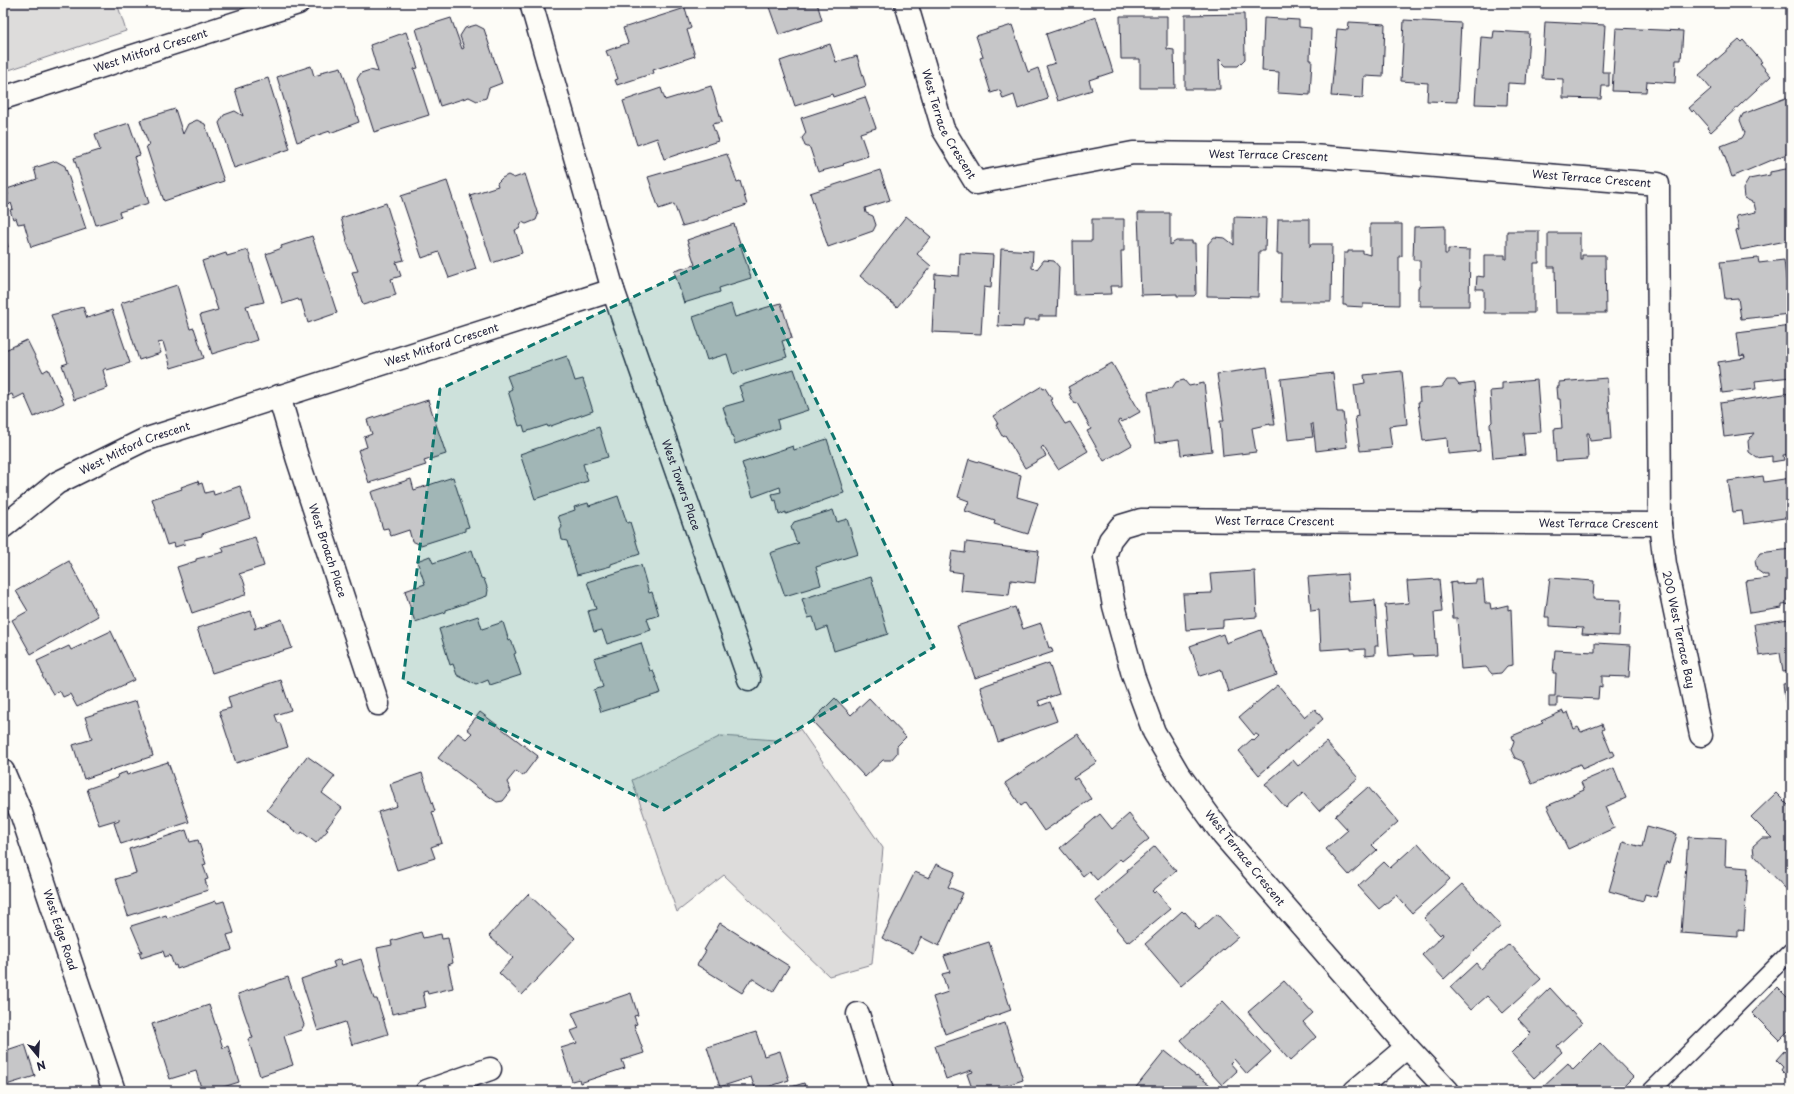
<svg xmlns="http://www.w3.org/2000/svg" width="1794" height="1094" font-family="'Playpen Sans',sans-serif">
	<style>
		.green { fill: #dddcdb; stroke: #807f8b }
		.building { fill: #c6c6c8; stroke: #22223b }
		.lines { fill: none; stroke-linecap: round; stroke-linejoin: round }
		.service-casing { stroke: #22223b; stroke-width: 19 }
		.minor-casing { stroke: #22223b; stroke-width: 25 }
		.service { stroke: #fdfcf7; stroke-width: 16 }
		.minor { stroke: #fdfcf7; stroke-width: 22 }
		.marked { fill: #0f766e; fill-opacity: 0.2; stroke: #0f766e; stroke-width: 3; stroke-dasharray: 8 5; stroke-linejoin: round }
		.labels { text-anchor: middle; stroke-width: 3; stroke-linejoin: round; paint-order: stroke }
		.street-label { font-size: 11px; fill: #22223b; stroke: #fdfcf7 }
	</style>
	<rect width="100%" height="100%" fill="#fdfcf7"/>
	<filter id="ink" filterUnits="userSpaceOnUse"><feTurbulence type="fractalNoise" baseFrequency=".025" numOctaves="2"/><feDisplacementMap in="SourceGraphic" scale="8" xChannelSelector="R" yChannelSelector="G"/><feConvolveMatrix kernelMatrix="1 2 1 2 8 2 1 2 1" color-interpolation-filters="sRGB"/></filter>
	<g filter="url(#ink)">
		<path class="green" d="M3,3H117L126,31L3,72Z
			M800,729L883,848L872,964L829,976L724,875L677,912L632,780L721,736L776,740Z"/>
		<path class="building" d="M771,3H817L822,20L779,35L769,7L772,6Z
			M685,8L691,28L687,30L695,56L653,70L654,73L617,85L615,80L618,79L610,56H608L606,51L628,43L623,28Z
			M1244,14L1245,59L1238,66H1226L1219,59L1220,89H1185V15Z
			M1120,16H1167V49L1174,50L1175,88H1140V59H1121Z
			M1096,17L1113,72L1089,80L1092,90L1058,101L1046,66L1055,63L1046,34Z
			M451,18L462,49L464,48L460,36L465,28L476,25L484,29L502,83L489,88L486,98L477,101L469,97L440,106L416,29Z
			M1264,18L1299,20V27L1311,28L1310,60H1312L1310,95L1278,93L1279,72L1262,71Z
			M1404,20L1461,23L1457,102L1427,101L1428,83L1401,81Z
			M1349,22L1385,24L1383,77L1364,76L1363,98L1331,96L1337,29L1348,30Z
			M1545,22L1605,25L1602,72H1609V86H1602L1601,99L1563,98V79L1542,78Z
			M1012,25L1028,72L1038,68L1048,99L1018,109L1014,95L1003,99L1000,90L991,93L980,58L983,57L976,36Z
			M1616,28L1683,31L1681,60H1676L1675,83L1647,81L1646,92L1612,91Z
			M1494,31L1529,33L1526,84L1508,83L1507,105L1475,104L1477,71L1479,70L1481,37L1493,38Z
			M406,32L418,68L414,69L429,115L374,132L357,79L361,73L370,70L378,72L370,45Z
			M1739,40L1741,42L1743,40L1762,62L1760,63L1771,76L1711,132L1707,128L1708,126L1694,110L1692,112L1689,108L1711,89L1699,75Z
			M830,44L836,62L857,56L866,86L833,97L832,94L795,106L780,61Z
			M311,66L314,76L321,74V72L341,67L359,122L330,133V131L297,142L277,77Z
			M268,78L290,149L234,168L219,123L224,115L235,111L243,116L235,89Z
			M711,86L722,122L712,124L718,141L664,159L657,138L637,145L623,101L661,88L665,100Z
			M1791,96V152L1732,177L1721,146L1742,138L1745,133L1740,120L1743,114Z
			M865,97L876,128L860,133L868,156L843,164L844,165L818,172L810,148L805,146L802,138L806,133L801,118Z
			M175,109L183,134L188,124L197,120L205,124L224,181L164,201L146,146L149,145L140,120Z
			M129,123L140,155L134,157L149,203L119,212L121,217L96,225L74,158L100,150L95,134Z
			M727,154L737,182L740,181L747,205L708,218V219L682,226L674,204L659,209L648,177Z
			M56,161L65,166L86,229L31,247L24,223L18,224L16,218L13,219L10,210L13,209L11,203L9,205L5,196L8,195L7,189L37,179L34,168Z
			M1791,168V240L1741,250L1736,231L1739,230L1736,216L1756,212L1754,203L1744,198L1743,189L1749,179L1770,175V172Z
			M880,170L890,200L865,208L866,213L873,216L876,225L873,231L828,247L810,193Z
			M525,174L538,215L536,220L526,224L522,222L519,229L515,230L522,253L492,263L470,195L498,186L497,183L502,178L508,175L514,178Z
			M447,181L476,269L449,278L439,252L422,258L401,196Z
			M386,203L404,260L396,262L401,276L391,279L396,295L363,305L352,272L358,271L346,240L347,239L341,218Z
			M1138,213H1170V245L1176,241H1192V243H1195L1196,294L1194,296H1177V294L1141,295Z
			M906,216L931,237L917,254L931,266L897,307L860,276Z
			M1234,217L1266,218L1265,251H1259L1258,297L1207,296L1208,244L1214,237L1225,238L1234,245Z
			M1092,219H1124V251H1121L1122,286H1110L1111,294L1074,295L1073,241H1092Z
			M1278,219H1310V247L1311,244H1332L1331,302H1281L1282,254H1277Z
			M734,224L751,278L719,288L720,292L684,303L674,271L695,265L687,240Z
			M1370,224H1402V256H1399V305L1363,304V307L1346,306V305H1343L1344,253H1348V251H1363V253L1370,255Z
			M1445,226V254H1448V249L1470,250L1469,306H1420V300H1418V287H1420V260H1413L1414,227Z
			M3,230L8,247L3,248Z
			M1507,231H1539V263H1534V313H1484V289H1476L1477,276L1484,277V255H1505V259H1507Z
			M1548,233H1580V259H1582V255H1605L1606,313H1556L1555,267H1548Z
			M312,236L337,313L308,323L301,300L299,301L298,299L283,304L266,254L282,248L281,246Z
			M1001,249L1033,251L1032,268L1037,269L1044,260L1054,261L1059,267L1057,316H1039V320H1024L1023,327L998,326Z
			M248,250L264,302L246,306L257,340L212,354L200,315L218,310L202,261L226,253L227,256Z
			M960,253L993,255L991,288L984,287L981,334L932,332L935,274L959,276Z
			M1758,258L1759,263L1784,260L1790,314L1741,319L1738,298L1725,299L1720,262Z
			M177,285L190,329L194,328L204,358L171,368L163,342L158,343L161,353L139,360L121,303Z
			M781,303L792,338L782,341L787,357L733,374L727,354L707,360L693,317L731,304L735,317Z
			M83,307L87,318L112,310L130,363L107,370L106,368L103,370L108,388L74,400L62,365L68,363L51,315Z
			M1791,326V377L1755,381L1756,389L1722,393L1718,362L1745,358L1744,355L1740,356L1737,333Z
			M27,340L43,372L48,369L64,403L34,417L24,394L14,399L12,394L3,398V351Z
			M567,356L575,381L583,379L593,411L548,427L547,425L525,432L523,425L519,426L508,391L512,389L507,376Z
			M1112,363L1140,412L1122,422L1120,420L1118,421L1132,445L1104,461L1087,431L1091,429L1077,403L1075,404L1069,394L1071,393L1068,387Z
			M1267,367L1275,425H1270V424L1252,428L1256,452L1223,456L1220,421H1224L1217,374Z
			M794,369L808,410L777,420L779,428L735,444L723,407L744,401L739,386Z
			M1402,371L1407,424L1389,426L1392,448L1360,451L1355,417L1358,416L1354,385L1365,383L1364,375Z
			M1333,373L1337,412H1343L1347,447L1316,451L1313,424H1311L1313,437L1288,440L1281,379Z
			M1607,378L1611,439L1590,441L1589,433H1587L1588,459L1556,461L1554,429L1562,428L1560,399H1558L1557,387H1559V382Z
			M1184,380L1189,386L1204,383L1212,451L1181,455L1179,440L1155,443L1148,392L1172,388L1176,382Z
			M1447,380H1455L1459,385L1474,383L1480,451L1448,454L1447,438L1423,441L1418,402H1420L1419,389L1442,387Z
			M1537,380L1541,432L1523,433L1525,455L1493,458L1490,424L1492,422L1490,391L1502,390V383Z
			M1042,386L1043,389L1045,388L1052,399L1050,400L1065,424L1070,422L1088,451L1058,469L1043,446L1041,448L1046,456L1025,468L1005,435L1002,436L996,425L998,424L993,416Z
			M1791,393V454L1783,455L1784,460L1772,462V456L1757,458L1749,452L1748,441L1754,433L1724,437L1720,403Z
			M428,400L446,454L424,461L426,465L369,483L358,450L367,447L364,437L372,434L367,420Z
			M599,427L608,457L583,464L588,481L535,499L520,454Z
			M827,439L844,493L786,514V512L779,515L776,500L774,501L772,494L781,492L780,487L753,497L742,463L793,446L794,450Z
			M969,459L1021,475L1017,497L1038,503L1028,534L994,524L995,521L965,511L969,501L958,497Z
			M1763,476L1764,482L1791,478V517L1744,524L1742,511L1733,512L1728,481Z
			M453,477L469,527L465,528V531L421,545L412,541L409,530L391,536L388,528L383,529L371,492L411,479L414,490Z
			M198,481L199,484L202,483L205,493L213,491L214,495L240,486L250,518L202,534V536L184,540L185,544L175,547L174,543L167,545L152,499L182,489L181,487Z
			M618,496L627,523L630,522L640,554L611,564V566L577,575L567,541L562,540L560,530L562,527L558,516L575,510L574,507L588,503L589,506Z
			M833,510L837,522L847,519L858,554L816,567L821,585L785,596L770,553L799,543L796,541L791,527L794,522Z
			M255,537L264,566L239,574L243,579L246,588L245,595L192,613L177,567L196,561V559L224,552L222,547Z
			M966,542L1039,551L1035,583L1011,580L1009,595L961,591L963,573L949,571L952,551L965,553Z
			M1791,549V604L1782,605V608L1750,613L1745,581L1768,578V575H1764L1757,570L1755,561L1760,553Z
			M472,550L481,578L484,579L488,590L487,596L446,610V612L415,622L405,591L425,584L417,561L430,556L433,563Z
			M69,561L98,616L31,654L12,620L28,611L16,591Z
			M641,565L649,593L652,592L659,615L647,619L651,630L607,644L602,630L594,632L588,611L596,609L587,582Z
			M1255,571L1257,617L1223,620V627L1186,630L1183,594L1212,593L1210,574Z
			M1347,574L1349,602L1375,600L1378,646H1375V655L1365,656V649L1351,650V648L1321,650L1319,610L1311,611L1308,577Z
			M871,577L888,634L834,651L827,627L817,631L813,617L808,618L802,599Z
			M1550,578L1594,581L1593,599L1621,600L1619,636L1582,634L1583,628L1549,626V617H1545Z
			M1439,579L1442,612L1434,613L1437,655L1414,656L1413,654L1389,656L1385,605L1409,603L1407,581Z
			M1476,580H1483L1485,603H1490L1491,609L1508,605V610L1511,609L1513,665L1507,666L1501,673L1492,674L1486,667L1461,669L1457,618H1453L1450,583L1456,582V584L1476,583Z
			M1015,607L1023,629L1041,623L1049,648L1051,647L1053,652L975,678L957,626Z
			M251,611L256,626L254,629L282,619L292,648L212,673L197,628Z
			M478,616L482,629L503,622L509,641L511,640L516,653L514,654L521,675L490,685L488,680L476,685L457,675L453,664L450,665L439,629Z
			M1789,619L1791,622V671L1783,672L1780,653L1759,656L1754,624Z
			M1261,630L1277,675L1228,692L1221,669L1200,676L1190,646L1223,634L1226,643Z
			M111,631L134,680L77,707L70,694L63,697L60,691L53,694L42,676L43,675L37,661L69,646L71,650Z
			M641,643L650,671L653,670L661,693L601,712L594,690L603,687L594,658Z
			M1595,643L1631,645L1629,677L1602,676V687L1599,686L1598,699L1557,697V707H1549V696H1555L1556,673H1553L1555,650L1595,652Z
			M1049,663L1059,694L1038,701L1040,706L1050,702L1057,721L998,742L980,687Z
			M281,680L291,710L275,715L278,723H280L288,747L236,763L219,711L231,708L228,697Z
			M1791,683V714L1787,715L1783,684Z
			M1278,685L1305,717L1315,709L1323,719L1259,775L1239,751L1252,739L1254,741L1259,736L1256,734L1254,735L1239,717Z
			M835,698L851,715L869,698L906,737L897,746V753L891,760H883L865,777L812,721Z
			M136,701L153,756L84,779L73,745L92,739L85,717Z
			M1563,711L1564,714L1568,712L1574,729L1578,727L1581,732L1602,724L1604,729L1602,730L1611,752L1613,751L1615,755L1582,769L1580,764L1532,784L1522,761L1515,758L1511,750L1514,741L1512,736L1543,723L1541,721Z
			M480,712L538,756L523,776L516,771L507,782L511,791L503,801L497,802L494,800L438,758L458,733L466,739L472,733L467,729Z
			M1078,734L1097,762L1073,778L1074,780L1077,778L1091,799L1044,831L1025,803L1021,806L1005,783Z
			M1326,742L1358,778L1319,811L1303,793L1286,808L1265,784L1293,760L1298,766Z
			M307,756L335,776L322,793L342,808L326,829L328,830L316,843L302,832L300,835L267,810Z
			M168,762L189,822L121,844L114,823L119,821V819L99,825L87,789L118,778L117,775L126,772L127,775Z
			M1614,768L1626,798L1605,807L1614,828L1568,849L1547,806L1584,790L1581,782Z
			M422,773L435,811L432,812L442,843L431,847L435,858L397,870L378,812L397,806L390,784Z
			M1368,787L1398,822L1372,845L1377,850L1349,875L1326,849L1348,830L1335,816Z
			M1776,793L1791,808V884L1786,889L1754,855L1753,846L1762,838H1772L1751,817Z
			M1100,814L1112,829L1129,814L1149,839L1122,861L1120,859L1097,880L1089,871L1083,876L1060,848Z
			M1647,826L1677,834L1669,863L1666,862L1656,897L1645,894L1643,901L1609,891L1623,842L1642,847Z
			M186,830L190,842L198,840L206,864L203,865L208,879L205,880L208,890L128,916L116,879L136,873L129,849Z
			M1688,837L1726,839L1725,866L1748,868L1744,930L1738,929V937L1681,933Z
			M1418,843L1450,879L1412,913L1396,895L1379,909L1358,886L1384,862L1390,868Z
			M1155,846L1176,871L1152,891L1154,893L1156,891L1170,909L1130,942L1128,941L1127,942L1116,929L1117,928L1095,900L1128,872L1127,870Z
			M936,864L955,872L948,887L963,893L939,946L921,937L913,953L882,938L915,872L929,878Z
			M1462,884L1501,926L1444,979L1422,955L1443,935L1442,933L1440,935L1424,918Z
			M528,894L575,938L522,995L499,973L513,958L489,936Z
			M216,901L217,903L224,901L234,933L227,935L232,950L177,969L176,965L174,966L170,955L165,957L163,951L141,958L139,952H142L131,926L166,915L167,918Z
			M1182,911L1184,913L1185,912L1196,924L1195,926L1199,930L1217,914L1238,937L1181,986L1145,944Z
			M720,923L789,966L773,992L753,979H751L742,993L697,965L706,951L704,950Z
			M421,932L423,938L441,934L442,939L448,938L453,963L448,965L453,988L428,994L427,991L423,992L426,1007L392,1014L377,948L392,945L391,941Z
			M989,942L1011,1010L945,1034L933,997L948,992L942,974L950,972L944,956Z
			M1509,944L1541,979L1503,1013L1487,996L1471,1010L1450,987L1476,963L1481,969Z
			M340,959L342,965L361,959L374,999H377L388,1034L352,1045L345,1022L318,1031L301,979L335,967L333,962Z
			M288,977L304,1025L301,1030L284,1036L293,1065L260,1076L248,1039L253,1038L238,994Z
			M1284,981L1313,1013L1303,1022L1316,1037L1290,1061L1248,1012Z
			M1777,987L1791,1001V1028L1779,1040L1752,1013Z
			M1550,988L1582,1023L1557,1046L1562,1052L1534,1078L1511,1053L1531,1033L1518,1019Z
			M631,993L638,1015L634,1016L637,1024L634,1025L644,1053L622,1060L625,1068L580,1083L579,1079L572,1081L561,1048L577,1043L571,1031L579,1028L572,1013Z
			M1223,1001L1271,1052L1247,1074L1234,1059L1230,1063L1237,1071L1222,1085L1181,1040Z
			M209,1005L223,1048L228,1046L239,1082L211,1091H202L196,1071L170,1079L152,1024Z
			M1005,1023L1023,1080L989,1091H973L967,1074L973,1072L972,1070L946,1079L935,1046Z
			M756,1032L764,1056L780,1051L789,1080L756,1091L751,1077L720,1087L707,1047Z
			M3,1037L7,1050L25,1044L35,1076L3,1086Z
			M1600,1043L1633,1077L1619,1091H1545L1542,1087L1568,1063L1573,1070Z
			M1165,1051L1196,1076L1197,1075L1218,1091H1133Z
			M1784,1051L1791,1058V1080L1781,1070L1783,1067L1776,1060Z
			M804,1083L807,1091H781L782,1090Z"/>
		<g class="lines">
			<defs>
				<path id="service" d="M1651,1091L1791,951"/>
				<g id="minor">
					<path id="s1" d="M531,3L613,290L749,679"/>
					<path id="s2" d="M906,3L943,129L976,183L1133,153L1300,155L1658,184L1660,524L1665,564L1701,735"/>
					<path id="s3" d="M3,98L298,3"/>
					<path id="s4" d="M279,396L297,457L378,704"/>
					<path id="s5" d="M3,527L57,483L144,440L613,290"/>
					<path id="s6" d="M3,771L21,813L114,1091"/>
					<path d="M858,1014L882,1091"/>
					<path d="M427,1091L490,1069"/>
					<path d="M1355,1091L1407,1047"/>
					<path id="s7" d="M1448,1091L1407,1047L1223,835L1178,773L1154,732L1133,675L1114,606L1105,557L1110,540L1121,526L1141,520L1660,524"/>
				</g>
			</defs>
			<use href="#service" class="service-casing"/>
			<use href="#minor" class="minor-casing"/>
			<use href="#service" class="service"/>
			<use href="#minor" class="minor"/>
		</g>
	</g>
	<path class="marked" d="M742,245L934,647L664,810L403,680L440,389Z"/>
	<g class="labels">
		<g class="street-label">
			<text dy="4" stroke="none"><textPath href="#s3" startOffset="155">West Mitford Crescent</textPath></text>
			<text dy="4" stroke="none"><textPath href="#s2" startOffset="129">West Terrace Crescent</textPath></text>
			<text dy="4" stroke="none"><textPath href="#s2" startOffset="490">West Terrace Crescent</textPath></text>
			<text dy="4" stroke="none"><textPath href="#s2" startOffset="814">West Terrace Crescent</textPath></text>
			<text dy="4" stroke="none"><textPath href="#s5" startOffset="479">West Mitford Crescent</textPath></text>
			<text dy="4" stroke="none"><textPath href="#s5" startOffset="155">West Mitford Crescent</textPath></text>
			<text dy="4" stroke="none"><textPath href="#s1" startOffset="505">West Towers Place</textPath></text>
			<text dy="4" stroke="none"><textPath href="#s7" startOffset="837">West Terrace Crescent</textPath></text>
			<text dy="4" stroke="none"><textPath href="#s7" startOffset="1161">West Terrace Crescent</textPath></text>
			<text dy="4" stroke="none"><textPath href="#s4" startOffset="162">West Broach Place</textPath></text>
			<text dy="4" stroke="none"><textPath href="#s2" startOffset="1328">200 West Terrace Bay</textPath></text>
			<text transform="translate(1245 858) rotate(51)" y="4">West Terrace Crescent</text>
			<text dy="4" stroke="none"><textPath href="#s6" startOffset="169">West Edge Road</textPath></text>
		</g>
	</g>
	<rect width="1794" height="1094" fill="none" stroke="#fdfcf7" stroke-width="16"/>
	<rect x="8" y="8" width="1778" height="1078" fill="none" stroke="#22223b" stroke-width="1.5" filter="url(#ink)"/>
	<g transform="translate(38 1056) rotate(162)" stroke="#fdfcf7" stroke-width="3" paint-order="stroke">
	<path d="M0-3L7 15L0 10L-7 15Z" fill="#22223b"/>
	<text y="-6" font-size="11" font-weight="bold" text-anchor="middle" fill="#22223b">N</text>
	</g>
</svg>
